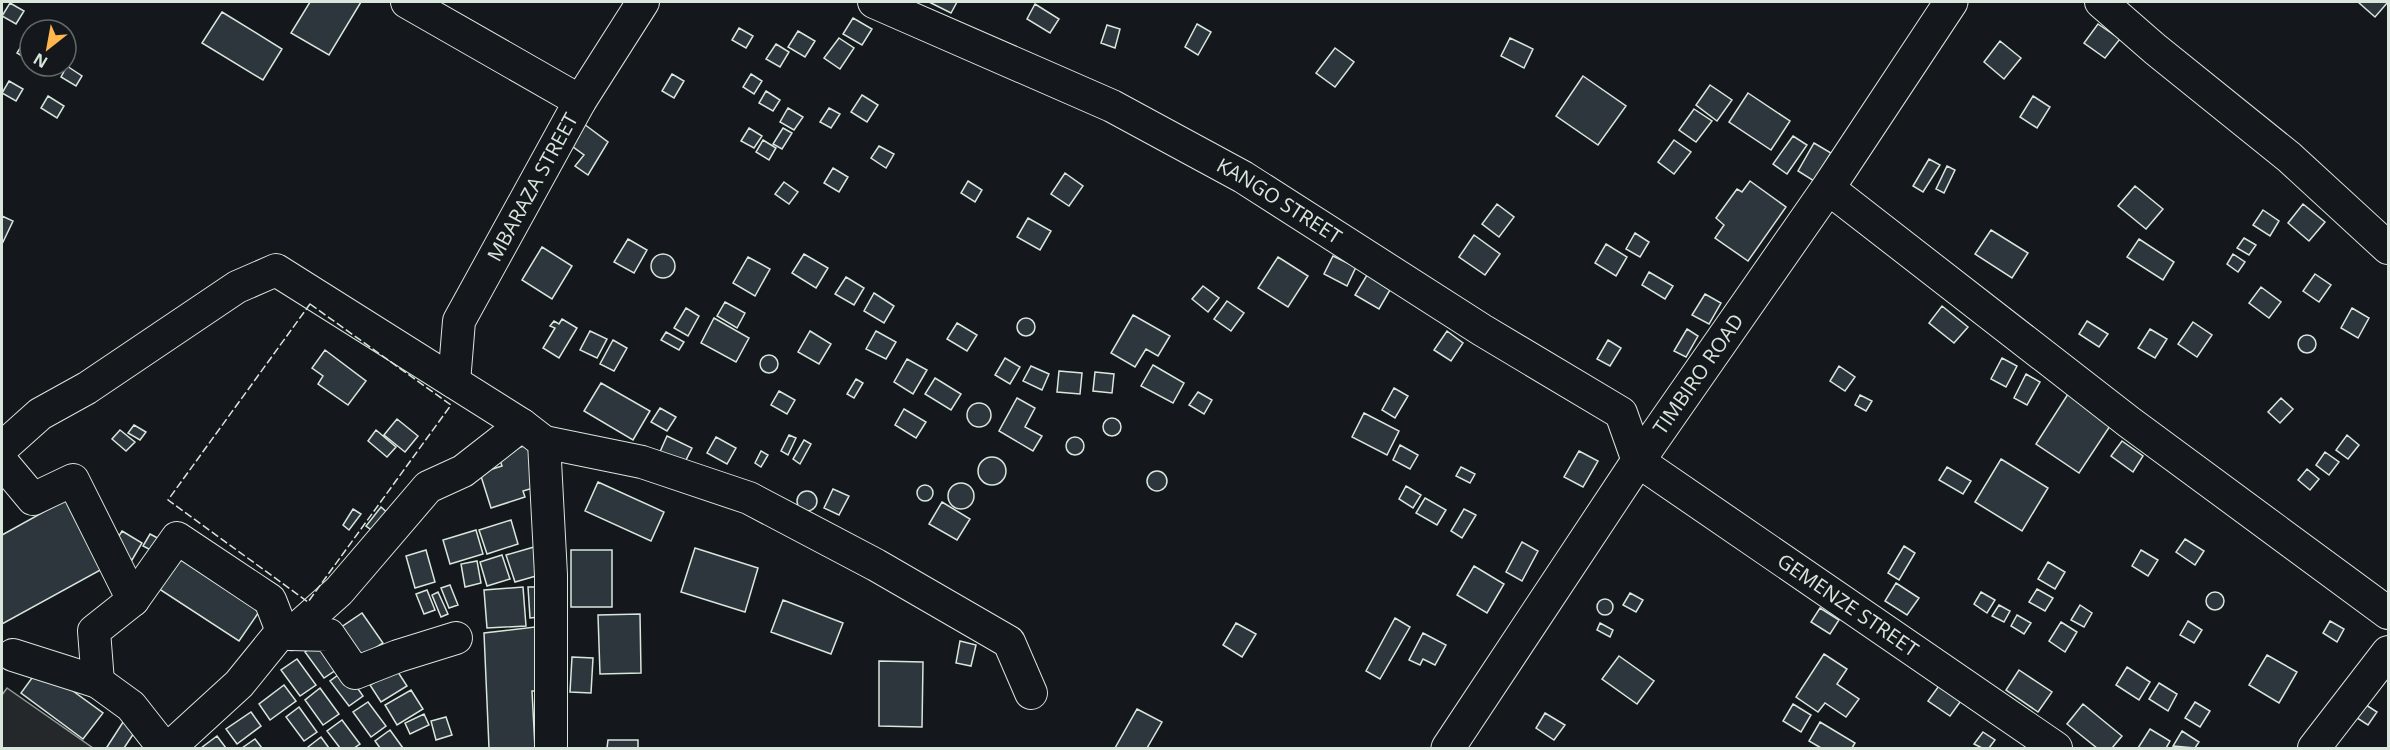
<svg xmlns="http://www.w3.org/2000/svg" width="2390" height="750" font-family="'Open Sans',sans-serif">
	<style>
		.parking { fill: #24282b; stroke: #939e99; stroke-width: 1.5 }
		.building { fill: #2c363c; stroke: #d8e6dc; stroke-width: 1.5 }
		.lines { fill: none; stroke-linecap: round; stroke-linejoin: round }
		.minor-casing { stroke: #d8e6dc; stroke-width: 34 }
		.major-casing { stroke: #d8e6dc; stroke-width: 35 }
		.minor { stroke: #14181c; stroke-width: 32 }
		.major { stroke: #14181c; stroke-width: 33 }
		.fence { stroke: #d8e6dc; stroke-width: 1.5; stroke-dasharray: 8 3; stroke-linecap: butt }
		.labels { text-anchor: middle; stroke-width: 4.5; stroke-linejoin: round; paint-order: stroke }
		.street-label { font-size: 20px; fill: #d8e6dc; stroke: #14181c }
	</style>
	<rect width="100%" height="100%" fill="#14181c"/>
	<path class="parking" d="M7,688L93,748H2V695Z"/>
	<path class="building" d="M310,2H361L329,55L291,33Z
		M929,2H957L951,13Z
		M2358,2H2388L2375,17Z
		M10,3L24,11L16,24L2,16Z
		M1035,4L1059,19L1050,33L1027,19Z
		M222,12L282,49L263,80L202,43Z
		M853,18L872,29L862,45L843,34Z
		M1197,24L1211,32L1198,55L1185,47Z
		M2098,24L2120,39L2105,58L2084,43Z
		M1107,25L1120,29L1115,48L1101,43Z
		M739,28L753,36L746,48L732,40Z
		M798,31L815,41L805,57L788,47Z
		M839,38L854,48L840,69L824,58Z
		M1510,38L1533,49L1524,68L1501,56Z
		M25,40L30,43V61L17,53Z
		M2000,41L2021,58L2004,79L1984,62Z
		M776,44L789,52L780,67L766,59Z
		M1335,48L1354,62L1335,87L1316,73Z
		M67,66L82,76L76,86L61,77Z
		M672,74L684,81L674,98L662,91Z
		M751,74L762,81L754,94L743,87Z
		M1583,76L1626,106L1598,145L1556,116Z
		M9,81L23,89L16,101L2,93Z
		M1710,85L1732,100L1717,121L1696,105Z
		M766,91L780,100L773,111L759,103Z
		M1748,93L1790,121L1771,150L1729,122Z
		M862,95L878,105L867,122L851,112Z
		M48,96L64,106L57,118L41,108Z
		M2033,96L2050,107L2037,128L2020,117Z
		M788,108L803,117L794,130L780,122Z
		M829,108L840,114L831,128L820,122Z
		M1694,109L1712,121L1696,142L1679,130Z
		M584,124L608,142L588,175L575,166L584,155L569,144Z
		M749,128L762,136L754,148L741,141Z
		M783,128L792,133L782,149L773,144Z
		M1793,136L1807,145L1787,174L1773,164Z
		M763,140L776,148L769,160L756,152Z
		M1674,140L1691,152L1674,174L1658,162Z
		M1814,143L1831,153L1814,181L1798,171Z
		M879,146L894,154L886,168L871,158Z
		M1929,159L1940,165L1923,192L1913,186Z
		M1947,166L1955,170L1944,193L1936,189Z
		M833,168L848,177L839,192L824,183Z
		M1065,173L1083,186L1069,206L1051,194Z
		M968,181L982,190L975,202L961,193Z
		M1750,181L1786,207L1748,261L1715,238L1724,225L1716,218L1737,189L1742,192Z
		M784,182L798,192L789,204L775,194Z
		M2135,186L2163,209L2146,229L2118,206Z
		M1497,204L1514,217L1499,237L1482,224Z
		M2303,204L2325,222L2309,241L2288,223Z
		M2263,210L2279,221L2270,236L2253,225Z
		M2,216L13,221L3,242L2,241Z
		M1028,218L1051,231L1040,250L1017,237Z
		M1991,230L2028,253L2012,278L1975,254Z
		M1635,233L1649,242L1640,257L1626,249Z
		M1474,235L1500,254L1485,275L1459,257Z
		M2244,238L2256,245L2249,255L2237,248Z
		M628,239L647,250L634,273L614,262Z
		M2139,239L2174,262L2163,280L2127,257Z
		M1606,244L1627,257L1616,276L1595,263Z
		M542,247L572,266L552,299L522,280Z
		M651 266a12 12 0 1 1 24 0a12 12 0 1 1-24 0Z
		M804,254L828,268L816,288L792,273Z
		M2233,254L2245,262L2238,272L2227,264Z
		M1333,256L1356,267L1347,286L1324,274Z
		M748,257L770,269L755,296L733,283Z
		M1278,257L1308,276L1288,307L1258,288Z
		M1649,272L1673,286L1665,299L1642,285Z
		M2315,274L2331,285L2319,302L2303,291Z
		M1367,275L1390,290L1379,309L1355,295Z
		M846,277L864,288L854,305L835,294Z
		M1203,286L1219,298L1208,312L1192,299Z
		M2261,287L2281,302L2269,318L2249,303Z
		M874,293L894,306L884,323L864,311Z
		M1705,294L1721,303L1709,324L1692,315Z
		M1227,301L1244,313L1231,331L1214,319Z
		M725,302L745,313L737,328L717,316Z
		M1942,306L1968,327L1954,343L1929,323Z
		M686,308L699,316L688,336L674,328Z
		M2352,308L2369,318L2358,338L2341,328Z
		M1133,315L1170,336L1158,356L1146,349L1135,367L1111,353Z
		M714,318L749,338L736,362L701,343Z
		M1017 327a9 9 0 1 1 18 0a9 9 0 1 1-18 0Z
		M562,319L577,328L559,358L543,348L555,328L550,326L554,321L559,324Z
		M2087,321L2108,334L2099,347L2079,334Z
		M2193,322L2212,335L2197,357L2178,344Z
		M957,323L977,335L967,351L947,339Z
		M1687,329L1698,336L1686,357L1674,351Z
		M2150,329L2167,339L2155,358L2138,348Z
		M590,331L607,339L597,358L580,350Z
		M810,331L831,344L819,364L798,352Z
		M876,331L896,342L886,359L866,349Z
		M1447,331L1463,343L1451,361L1434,350Z
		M666,332L684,342L679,350L661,340Z
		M2298 344a9 9 0 1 1 18 0a9 9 0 1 1-18 0Z
		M613,340L627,348L614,371L600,364Z
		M1608,340L1621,348L1610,366L1597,359Z
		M325,350L366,381L348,405L318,384L323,376L312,368Z
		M760 364a9 9 0 1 1 18 0a9 9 0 1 1-18 0Z
		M1005,358L1020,367L1010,384L995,375Z
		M2002,358L2017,366L2006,387L1991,379Z
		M907,359L927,370L913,394L894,382Z
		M1153,365L1184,383L1173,403L1141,386Z
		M1031,366L1049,374L1042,390L1023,381Z
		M1839,366L1855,377L1845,391L1830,381Z
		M1059,371L1082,373L1080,394L1057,392Z
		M1095,372L1114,374L1112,393L1093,391Z
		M2026,374L2040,382L2027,405L2014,398Z
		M935,378L961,394L951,410L925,394Z
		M856,379L863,383L854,398L847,394Z
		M601,383L650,411L633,440L584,411Z
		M1394,388L1408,396L1395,418L1382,410Z
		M779,391L795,400L787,414L771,405Z
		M1198,392L1212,400L1204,414L1189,405Z
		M2068,394L2112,423L2079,473L2036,444Z
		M1860,395L1872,401L1866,411L1855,405Z
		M1017,398L1035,408L1025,427L1042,436L1033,451L999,431Z
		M2281,398L2293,409L2280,423L2268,412Z
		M967 415a12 12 0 1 1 24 0a12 12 0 1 1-24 0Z
		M660,408L676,417L667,431L651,422Z
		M904,409L926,422L916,438L895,425Z
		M1364,413L1399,431L1387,455L1352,437Z
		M1103 427a9 9 0 1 1 18 0a9 9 0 1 1-18 0Z
		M397,419L418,436L405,452L384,435Z
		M134,425L146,432L140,440L128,433Z
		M120,430L135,442L126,451L112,439Z
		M376,430L396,447L387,457L368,441Z
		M789,435L796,438L788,455L781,451Z
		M2347,435L2359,445L2348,459L2336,450Z
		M667,436L692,448L683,466L659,454Z
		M1066 446a9 9 0 1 1 18 0a9 9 0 1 1-18 0Z
		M716,437L736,448L727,464L707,453Z
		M804,440L811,444L800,464L793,459Z
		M2122,441L2143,456L2133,472L2111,456Z
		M527,445L540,486L523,491L525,497L491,508L480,473L502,466L498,454Z
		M1400,445L1418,455L1410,469L1393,460Z
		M761,451L768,455L761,467L755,463Z
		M1579,451L1598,461L1583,487L1564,477Z
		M2325,452L2339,462L2329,475L2316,465Z
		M978 471a14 14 0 1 1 28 0a14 14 0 1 1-28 0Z
		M2001,459L2048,488L2022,531L1975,502Z
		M1461,467L1475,474L1470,483L1456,476Z
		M1947,467L1971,481L1963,494L1939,480Z
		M2307,469L2319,479L2310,490L2298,480Z
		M1147 481a10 10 0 1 1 20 0a10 10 0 1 1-20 0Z
		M598,482L664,512L651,541L585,511Z
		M948 496a13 13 0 1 1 26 0a13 13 0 1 1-26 0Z
		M917 493a8 8 0 1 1 16 0a8 8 0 1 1-16 0Z
		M1406,486L1421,495L1413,508L1399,499Z
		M833,489L849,496L839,515L824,508Z
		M797 501a10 10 0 1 1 20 0a10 10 0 1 1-20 0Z
		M76,494L115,562L2,624V535Z
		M1425,498L1446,510L1437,525L1416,513Z
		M942,502L970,519L957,540L929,524Z
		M381,507L391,516L377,534L366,526Z
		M353,509L361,514L349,530L343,525Z
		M1464,509L1476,515L1462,538L1451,531Z
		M511,520L518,544L487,554L479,530Z
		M476,530L483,554L450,564L443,540Z
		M122,531L142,543L132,560L112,547Z
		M150,534L169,544L162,556L143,546Z
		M2185,539L2204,551L2195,565L2176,552Z
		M1522,542L1538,551L1522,581L1506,572Z
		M1904,546L1915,553L1899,580L1888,573Z
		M534,547L543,574L515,582L506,555Z
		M695,548L758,568L745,612L681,592Z
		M426,550L435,582L415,588L406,556Z
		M571,550H612V607H571Z
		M2141,550L2158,560L2148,576L2132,566Z
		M171,551L261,609L239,641L150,583Z
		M502,555L510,579L487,586L480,562Z
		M477,561L481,583L465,587L461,564Z
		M2048,562L2065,572L2055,589L2038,579Z
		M1474,566L1504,584L1487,613L1457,595Z
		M1896,583L1919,598L1907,615L1885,601Z
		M450,585L458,605L449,608L441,588Z
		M523,587L526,626L487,628L484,590Z
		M528,587H538L539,617L530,618Z
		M2037,589L2053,598L2045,611L2029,602Z
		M427,590L435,610L424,614L416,594Z
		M2206 601a9 9 0 1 1 18 0a9 9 0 1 1-18 0Z
		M438,592L448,614L441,617L432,595Z
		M1981,592L1995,600L1987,613L1974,604Z
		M1630,593L1643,600L1636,612L1623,605Z
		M1597 607a8 8 0 1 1 16 0a8 8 0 1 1-16 0Z
		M783,600L843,623L831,654L771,632Z
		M1999,605L2010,611L2004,622L1992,616Z
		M2080,605L2092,613L2084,627L2071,620Z
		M1820,608L1839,620L1830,634L1811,622Z
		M362,613L383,643L354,662L334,632Z
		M640,614L641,673L600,674L598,615Z
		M2017,615L2031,623L2024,634L2011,626Z
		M1395,618L1410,627L1380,679L1366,671Z
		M2188,621L2202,630L2194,643L2180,635Z
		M2330,621L2344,629L2337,642L2323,633Z
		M2061,622L2077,632L2065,652L2049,641Z
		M1236,623L1256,634L1242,657L1223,645Z
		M1600,623L1613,630L1610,637L1597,630Z
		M543,626L542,691H532L535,748H489L484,633Z
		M1423,633L1446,645L1435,665L1423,659L1420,665L1409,660Z
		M320,641L339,668L324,678L305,652Z
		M960,641L976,645L971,666L956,663Z
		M1824,654L1847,669L1837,684L1859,699L1846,717L1825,703L1818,712L1796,697Z
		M2267,655L2297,672L2279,703L2249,685Z
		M1619,656L1654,681L1637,704L1602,679Z
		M572,657L593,658L591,693L570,692Z
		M297,659L316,685L300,696L281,670Z
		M879,661L923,662L922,727L879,726Z
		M40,667L103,713L83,739L21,693Z
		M2127,667L2150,682L2139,700L2116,685Z
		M396,669L407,686L381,702L370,685Z
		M345,670L363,696L349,706L330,681Z
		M2019,670L2052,692L2038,712L2006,690Z
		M1941,683L1963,698L1950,716L1928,701Z
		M2159,683L2177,694L2168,711L2149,699Z
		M284,685L296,701L270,720L259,704Z
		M320,688L339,714L323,725L305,700Z
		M411,690L423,709L397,725L385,705Z
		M368,702L386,726L371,737L353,712Z
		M2195,702L2210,711L2200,727L2185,718Z
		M2363,703L2377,712L2368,725L2354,716Z
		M1793,704L1811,715L1801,732L1783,721Z
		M2083,704L2122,736L2112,748H2097L2067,724Z
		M299,707L317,732L304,741L286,717Z
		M1137,709L1162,722L1147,748H1115Z
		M251,712L261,726L237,744L226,729Z
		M1545,713L1565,725L1554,740L1536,728Z
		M424,714L429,725L410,734L405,723Z
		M446,717L452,735L436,740L431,721Z
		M125,719L138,727L124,748H109L107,747Z
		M342,720L360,744L354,748H340L327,731Z
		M1820,722L1855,743L1852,748H1821L1809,741Z
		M2150,729L2170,741L2166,748H2138Z
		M390,730L403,748H380L375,741Z
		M2182,731L2199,742L2195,748L2173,746Z
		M1983,732L1995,740L1989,748H1982L1974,744Z
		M217,736L226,748H201Z
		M321,737L329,748H309L308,747Z
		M255,739L262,748H242Z
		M608,740H638V748H607Z"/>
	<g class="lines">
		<defs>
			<g id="minor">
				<path d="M407,2L580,101"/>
				<path id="s1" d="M874,2L1112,106L1243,177L1482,330L1621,413L1638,461L2056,748"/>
				<path d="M2101,2L2155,49L2289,157L2388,248"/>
				<path d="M1828,188L2129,422L2388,613"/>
				<path id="s2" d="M454,382L459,321L580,101L643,2"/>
				<path d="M544,442L642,462L749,498L876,565L1009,642L1031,693"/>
				<path d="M2,448L40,414L87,388L237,287L276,270L522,425L544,442L551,575V748"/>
				<path d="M2,462L33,499L73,480L133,600"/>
				<path d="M291,634L329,635L355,673L398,656L456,638"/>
				<path d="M13,655L98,682L131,706L164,748"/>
				<path d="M98,682L94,631L133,600L177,538L270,600L282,631"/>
				<path d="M169,748L239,684L282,631L291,634L339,591L428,487L463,471L522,425"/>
				<path d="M2314,748L2388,652"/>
			</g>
			<g id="major">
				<path id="s3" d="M1448,748L1638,461L1828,188L1951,2"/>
			</g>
		</defs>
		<use href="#minor" class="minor-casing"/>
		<use href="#major" class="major-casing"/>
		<use href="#minor" class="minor"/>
		<use href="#major" class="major"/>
		<path class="fence" d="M310,304L451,405L308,602L168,500Z"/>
	</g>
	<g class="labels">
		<g class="street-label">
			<text dy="7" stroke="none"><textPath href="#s2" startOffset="214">MBARAZA STREET</textPath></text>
			<text dy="7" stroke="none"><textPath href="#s1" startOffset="452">KANGO STREET</textPath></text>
			<text dy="7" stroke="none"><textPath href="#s3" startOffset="450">TIMBIRO ROAD</textPath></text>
			<text dy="7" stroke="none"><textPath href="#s1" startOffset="1160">GEMENZE STREET</textPath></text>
		</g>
	</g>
	<rect width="2390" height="750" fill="none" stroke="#d8e6dc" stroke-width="6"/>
	<g transform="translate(48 48) rotate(211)"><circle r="28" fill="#14181c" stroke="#626a69" stroke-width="1.5"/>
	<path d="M0-4.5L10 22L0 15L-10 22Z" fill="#ffb74d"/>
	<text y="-9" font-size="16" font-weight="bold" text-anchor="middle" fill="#d8e6dc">N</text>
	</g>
</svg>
